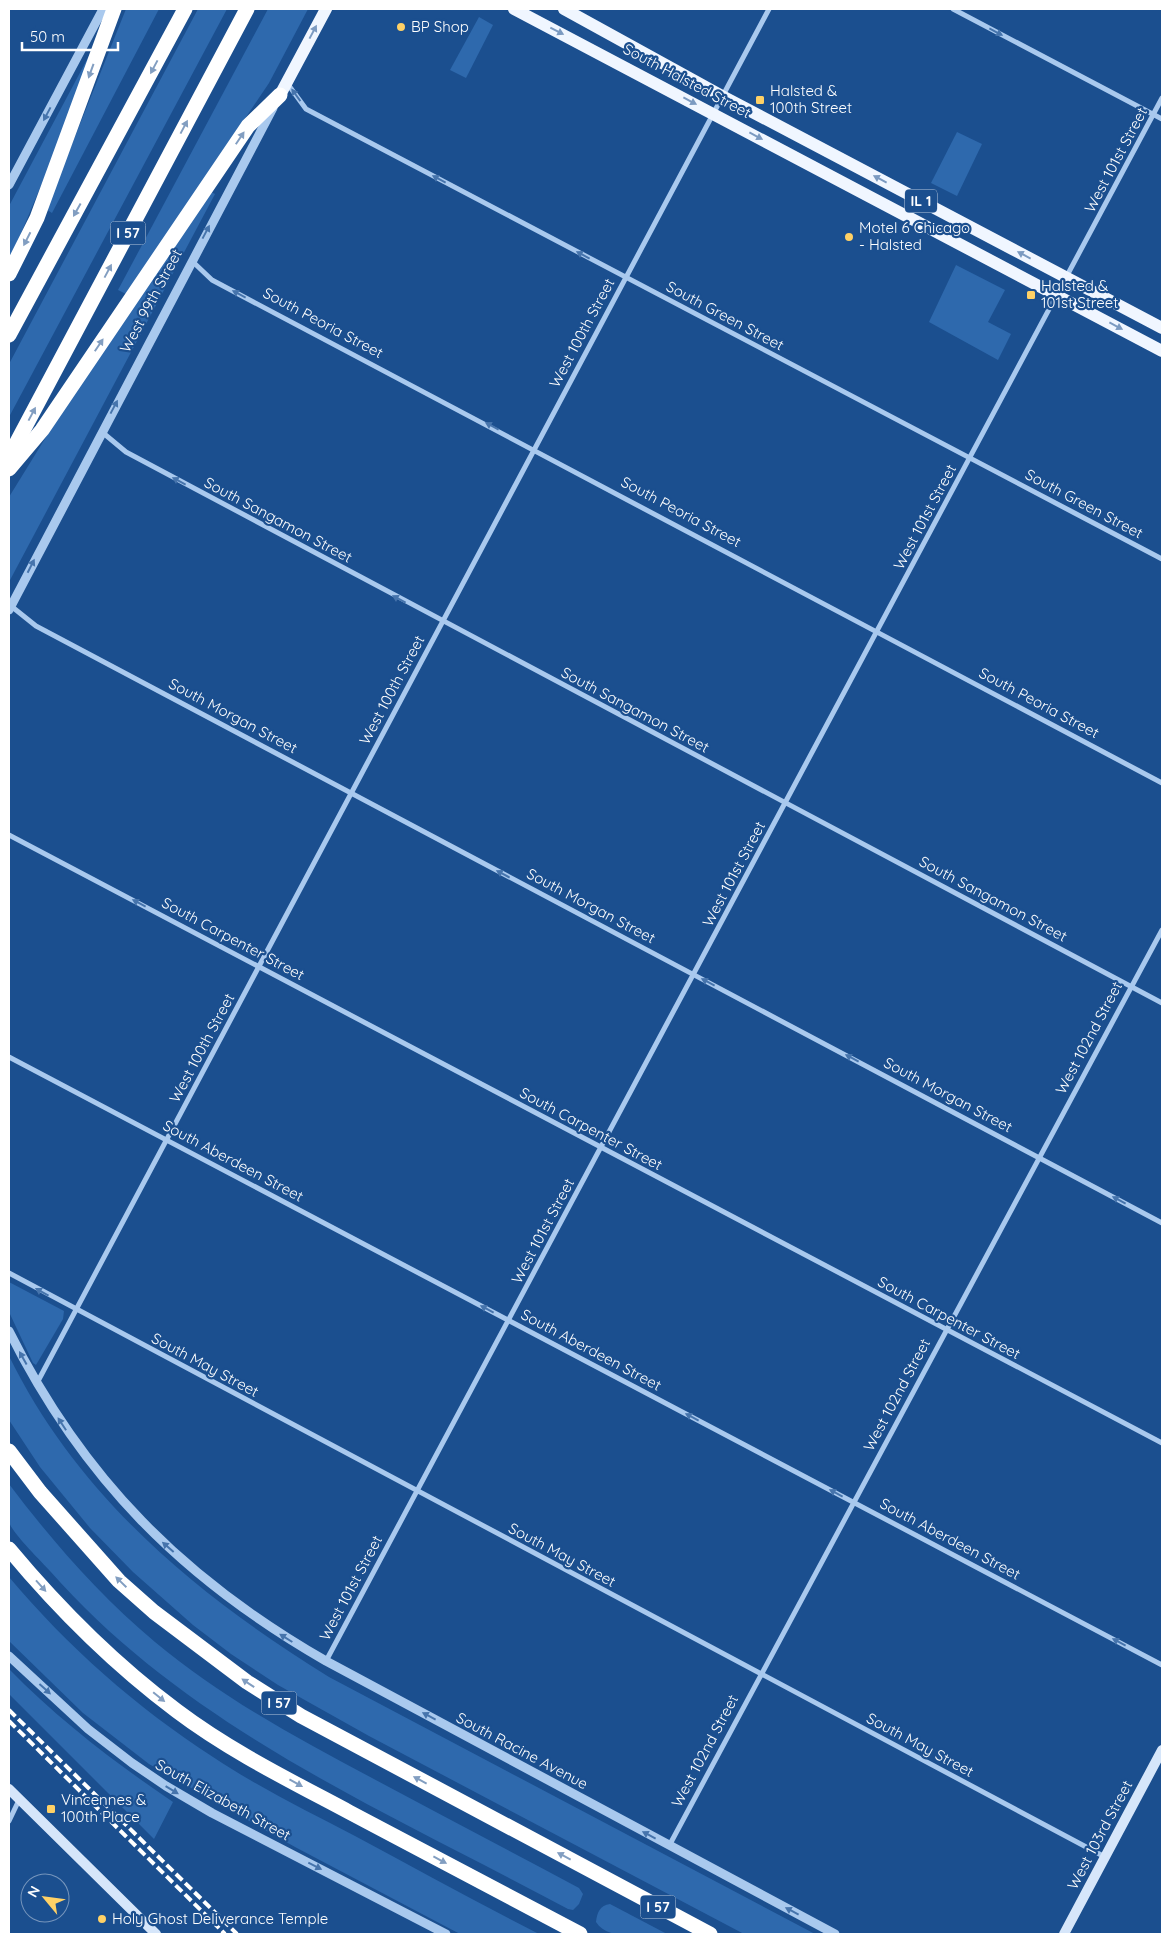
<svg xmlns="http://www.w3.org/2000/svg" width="1171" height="1943" font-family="Quicksand,sans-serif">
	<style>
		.green { fill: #2e69ad }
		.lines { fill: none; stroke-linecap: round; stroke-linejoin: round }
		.minor { stroke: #a9c9ee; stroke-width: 5 }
		.tertiary { stroke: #a9c9ee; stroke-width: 9 }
		.secondary { stroke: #d6e6fa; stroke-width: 10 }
		.primary { stroke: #f0f6ff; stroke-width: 12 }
		.motorway { stroke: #fff; stroke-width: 15 }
		.rail { stroke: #fff; stroke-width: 4; stroke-dasharray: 9 4; stroke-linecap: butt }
		.oneway { fill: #7b9ac1 }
		.oneway2 { fill: #4674ac }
		.oneway3 { fill: #829ec1 }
		.poi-dot { fill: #ffd166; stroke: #1b4f8f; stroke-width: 2 }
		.labels { text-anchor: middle; stroke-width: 4.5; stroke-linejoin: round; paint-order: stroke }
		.shield { fill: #1b4f8f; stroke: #bbcadd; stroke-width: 1 }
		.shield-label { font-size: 14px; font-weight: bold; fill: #fff }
		.poi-label { font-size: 15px; fill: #fff; stroke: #1b4f8f; text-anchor: start }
		.street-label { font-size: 15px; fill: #fff; stroke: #1b4f8f }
	</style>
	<rect width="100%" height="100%" fill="#1b4f8f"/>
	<g class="green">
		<polygon points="126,9 159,9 52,213 46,209"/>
		<polygon points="198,9 227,9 9,417 9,364"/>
		<polygon points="268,9 308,9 269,83 126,294 118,290"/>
		<polygon points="479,17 493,25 466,78 450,70"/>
		<polygon points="91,52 53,157 9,262 9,206"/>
		<polygon points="957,132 982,144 957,196 931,183"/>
		<polygon points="211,192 215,194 9,582 9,497 59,416"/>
		<polygon points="956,265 1005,290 988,322 1011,334 998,360 929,322"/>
		<polygon points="9,1282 64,1311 63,1319 36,1365 33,1363 9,1312"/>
		<path d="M9,1356C78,1497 198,1596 329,1677L815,1934H744L369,1736L278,1685L231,1654L193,1625L133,1572L90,1528L40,1467L9,1420Z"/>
		<path d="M9,1484C52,1541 100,1596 155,1642C221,1697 296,1738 372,1778C441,1815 510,1851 579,1888L583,1894L579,1904L573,1910L568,1909C386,1811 189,1729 50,1571C41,1561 12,1533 9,1522C6,1511 9,1495 9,1484Z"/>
		<path d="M9,1577C68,1647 136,1707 213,1757C258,1787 307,1811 355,1836C416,1869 477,1902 539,1934H460L295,1847L149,1764L83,1713L9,1641Z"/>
		<path d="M9,1669C59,1720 114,1762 173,1802L154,1839L9,1694Z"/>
		<path d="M610,1904L667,1934C647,1934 608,1942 596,1922C597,1913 600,1905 610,1904Z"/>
	</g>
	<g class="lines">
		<g class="minor">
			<polyline points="953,9 1162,119"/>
			<polyline points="287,83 306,109 1162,559"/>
			<polyline points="192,261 212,280 1162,783"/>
			<polyline points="102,432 126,452 1162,1003"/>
			<polyline points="11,606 36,626 1162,1223"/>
			<polyline points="9,835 1162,1443"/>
			<polyline points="9,1057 1162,1665"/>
			<polyline points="9,1273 1105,1857"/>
			<polyline points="37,1383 769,9"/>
			<polyline points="326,1661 1162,98"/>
			<polyline points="9,1821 19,1800"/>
			<polyline points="669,1846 1162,930"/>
		</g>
		<g class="tertiary">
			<polyline points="9,185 103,9"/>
			<polyline points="9,610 273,108"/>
			<path d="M9,1331C83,1479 183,1579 326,1661L835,1934"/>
			<polyline points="9,1656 88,1729 132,1763 166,1786 212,1813 446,1934"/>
		</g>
		<g class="secondary">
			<polyline points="9,1789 156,1934"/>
			<polyline points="1064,1934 1162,1750"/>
		</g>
		<g class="primary">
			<polyline points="514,9 1162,351"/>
			<polyline points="564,9 722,96 1162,328"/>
			<polyline points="280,95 326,9"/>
		</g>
		<g class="motorway">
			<polyline points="9,274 37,218 114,9"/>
			<polyline points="9,335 185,9"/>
			<polyline points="9,457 247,9"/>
			<polyline points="9,469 42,430 248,126 280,95"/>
			<polyline points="9,1451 40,1492 119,1581 154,1612 247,1682 301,1716 710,1934"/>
			<path d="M9,1549C59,1609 114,1664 177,1711C230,1751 291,1781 349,1812C426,1853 503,1894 580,1934"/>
		</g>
		<g class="rail">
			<polyline points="9,1710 237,1934"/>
			<polyline points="9,1721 225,1934"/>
		</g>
	</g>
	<defs><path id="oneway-solid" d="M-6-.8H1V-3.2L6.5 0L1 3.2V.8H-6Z" transform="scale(1.25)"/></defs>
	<g class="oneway">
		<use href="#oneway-solid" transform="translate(557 31) rotate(27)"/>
		<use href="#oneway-solid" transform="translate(313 32) rotate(-62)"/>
		<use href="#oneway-solid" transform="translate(690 101) rotate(28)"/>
		<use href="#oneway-solid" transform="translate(756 136) rotate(28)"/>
		<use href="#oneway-solid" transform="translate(880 179) rotate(-152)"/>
		<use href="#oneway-solid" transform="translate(1024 255) rotate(-152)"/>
		<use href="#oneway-solid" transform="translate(1116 326) rotate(28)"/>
	</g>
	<g class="oneway2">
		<use href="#oneway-solid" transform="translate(996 32) rotate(28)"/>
		<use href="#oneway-solid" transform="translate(296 95) rotate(-126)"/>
		<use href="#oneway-solid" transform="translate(47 114) rotate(118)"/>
		<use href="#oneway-solid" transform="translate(439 179) rotate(-152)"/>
		<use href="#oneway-solid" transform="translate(206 232) rotate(-62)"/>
		<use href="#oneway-solid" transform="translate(583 255) rotate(-152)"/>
		<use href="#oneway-solid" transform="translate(239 294) rotate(-152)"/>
		<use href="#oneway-solid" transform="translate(114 407) rotate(-62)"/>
		<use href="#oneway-solid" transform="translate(492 426) rotate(-152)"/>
		<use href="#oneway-solid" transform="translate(179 481) rotate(-152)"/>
		<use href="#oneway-solid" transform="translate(31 566) rotate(-63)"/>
		<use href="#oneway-solid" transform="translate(399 599) rotate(-152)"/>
		<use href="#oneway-solid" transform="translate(503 874) rotate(-152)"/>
		<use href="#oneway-solid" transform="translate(139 903) rotate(-152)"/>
		<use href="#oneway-solid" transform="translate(708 982) rotate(-152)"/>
		<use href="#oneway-solid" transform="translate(852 1058) rotate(-152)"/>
		<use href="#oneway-solid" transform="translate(1119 1200) rotate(-152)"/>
		<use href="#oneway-solid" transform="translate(42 1292) rotate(-151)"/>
		<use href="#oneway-solid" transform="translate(487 1309) rotate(-152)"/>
		<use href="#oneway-solid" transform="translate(23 1358) rotate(-119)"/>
		<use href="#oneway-solid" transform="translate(692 1417) rotate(-152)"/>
		<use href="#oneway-solid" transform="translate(62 1424) rotate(-123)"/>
		<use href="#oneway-solid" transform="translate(836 1493) rotate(-152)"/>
		<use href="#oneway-solid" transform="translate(168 1547) rotate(-139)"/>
		<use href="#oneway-solid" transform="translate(286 1638) rotate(-148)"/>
		<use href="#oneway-solid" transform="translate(1119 1642) rotate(-152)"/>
		<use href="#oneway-solid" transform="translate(45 1689) rotate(42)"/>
		<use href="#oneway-solid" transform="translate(429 1716) rotate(-152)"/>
		<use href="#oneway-solid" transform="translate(172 1790) rotate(31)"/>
		<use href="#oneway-solid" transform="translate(649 1835) rotate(-152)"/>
		<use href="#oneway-solid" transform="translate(315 1866) rotate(27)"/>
		<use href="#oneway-solid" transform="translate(792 1911) rotate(-152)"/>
	</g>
	<g class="oneway3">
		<use href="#oneway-solid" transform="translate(154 67) rotate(118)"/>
		<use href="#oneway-solid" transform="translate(91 71) rotate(110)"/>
		<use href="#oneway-solid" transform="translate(184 127) rotate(-62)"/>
		<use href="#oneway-solid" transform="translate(240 138) rotate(-56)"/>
		<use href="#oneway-solid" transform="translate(77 210) rotate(119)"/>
		<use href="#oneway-solid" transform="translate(27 239) rotate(117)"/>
		<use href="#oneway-solid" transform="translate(108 271) rotate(-62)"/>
		<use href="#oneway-solid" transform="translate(99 345) rotate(-56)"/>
		<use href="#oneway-solid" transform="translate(32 414) rotate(-62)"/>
		<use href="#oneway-solid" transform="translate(121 1582) rotate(-136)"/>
		<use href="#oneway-solid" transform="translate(41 1586) rotate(48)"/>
		<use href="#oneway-solid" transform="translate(248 1683) rotate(-146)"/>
		<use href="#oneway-solid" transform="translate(159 1697) rotate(39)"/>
		<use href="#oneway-solid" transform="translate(420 1780) rotate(-152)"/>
		<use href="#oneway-solid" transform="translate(296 1783) rotate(29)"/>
		<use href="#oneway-solid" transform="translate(564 1856) rotate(-152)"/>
		<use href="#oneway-solid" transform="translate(440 1860) rotate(28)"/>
	</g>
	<g class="poi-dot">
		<circle cx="401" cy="27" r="5"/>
		<rect x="755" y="95" width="10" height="10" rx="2.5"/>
		<circle cx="849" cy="237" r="5"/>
		<rect x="1026" y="290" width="10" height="10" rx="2.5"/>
		<rect x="46" y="1804" width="10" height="10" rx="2.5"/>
		<circle cx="102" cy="1919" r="5"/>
	</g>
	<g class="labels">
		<g class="shield">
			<rect x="905" y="189.5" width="32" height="23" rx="4"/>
			<rect x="110.5" y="221.5" width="35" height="23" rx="4"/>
			<rect x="261.5" y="1691.5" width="35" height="23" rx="4"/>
			<rect x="640.5" y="1895.5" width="35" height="23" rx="4"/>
		</g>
		<g class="shield-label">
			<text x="921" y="206">IL 1</text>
			<text x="128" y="238">I 57</text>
			<text x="279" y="1708">I 57</text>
			<text x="658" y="1912">I 57</text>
		</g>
		<g class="poi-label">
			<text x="411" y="32">BP Shop</text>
			<text x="770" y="96">Halsted &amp;<tspan x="770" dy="17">100th Street</tspan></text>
			<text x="859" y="233">Motel 6 Chicago<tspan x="859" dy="17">- Halsted</tspan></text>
			<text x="1041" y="291">Halsted &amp;<tspan x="1041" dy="17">101st Street</tspan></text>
			<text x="61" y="1805">Vincennes &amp;<tspan x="61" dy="17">100th Place</tspan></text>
			<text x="112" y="1924">Holy Ghost Deliverance Temple</text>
		</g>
		<g class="street-label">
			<text transform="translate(687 81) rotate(28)" y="5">South Halsted Street</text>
			<text transform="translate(1116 160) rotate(-62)" y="5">West 101st Street</text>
			<text transform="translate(151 301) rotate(-62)" y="5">West 99th Street</text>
			<text transform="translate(725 316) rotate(28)" y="5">South Green Street</text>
			<text transform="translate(323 323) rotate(28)" y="5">South Peoria Street</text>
			<text transform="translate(582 333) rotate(-62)" y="5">West 100th Street</text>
			<text transform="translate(1084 504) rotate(28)" y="5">South Green Street</text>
			<text transform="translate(681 512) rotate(28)" y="5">South Peoria Street</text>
			<text transform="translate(925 517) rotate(-62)" y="5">West 101st Street</text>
			<text transform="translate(278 520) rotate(28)" y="5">South Sangamon Street</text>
			<text transform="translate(392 690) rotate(-62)" y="5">West 100th Street</text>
			<text transform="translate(1039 703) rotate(28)" y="5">South Peoria Street</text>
			<text transform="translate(635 710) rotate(28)" y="5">South Sangamon Street</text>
			<text transform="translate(233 716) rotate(28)" y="5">South Morgan Street</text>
			<text transform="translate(734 874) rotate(-62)" y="5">West 101st Street</text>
			<text transform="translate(993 899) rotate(28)" y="5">South Sangamon Street</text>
			<text transform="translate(591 906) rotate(28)" y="5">South Morgan Street</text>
			<text transform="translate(233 939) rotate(28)" y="5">South Carpenter Street</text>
			<text transform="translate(1089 1038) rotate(-62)" y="5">West 102nd Street</text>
			<text transform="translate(202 1048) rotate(-62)" y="5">West 100th Street</text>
			<text transform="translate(948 1095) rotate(28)" y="5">South Morgan Street</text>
			<text transform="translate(591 1129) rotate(28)" y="5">South Carpenter Street</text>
			<text transform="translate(233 1161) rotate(28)" y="5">South Aberdeen Street</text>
			<text transform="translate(543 1231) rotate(-62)" y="5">West 101st Street</text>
			<text transform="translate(949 1318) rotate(28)" y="5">South Carpenter Street</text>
			<text transform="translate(591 1350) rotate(28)" y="5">South Aberdeen Street</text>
			<text transform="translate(205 1365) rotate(28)" y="5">South May Street</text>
			<text transform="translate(897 1395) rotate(-62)" y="5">West 102nd Street</text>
			<text transform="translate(950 1539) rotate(28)" y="5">South Aberdeen Street</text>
			<text transform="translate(562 1555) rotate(28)" y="5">South May Street</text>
			<text transform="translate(351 1588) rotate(-62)" y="5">West 101st Street</text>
			<text transform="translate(920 1745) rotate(28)" y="5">South May Street</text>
			<text transform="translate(522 1751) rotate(28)" y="5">South Racine Avenue</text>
			<text transform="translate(705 1751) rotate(-62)" y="5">West 102nd Street</text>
			<text transform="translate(223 1800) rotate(29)" y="5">South Elizabeth Street</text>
			<text transform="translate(1100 1835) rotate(-62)" y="5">West 103rd Street</text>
		</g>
	</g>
	<rect width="1171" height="1943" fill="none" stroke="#ffffff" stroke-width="20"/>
	<g transform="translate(45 1898) rotate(299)"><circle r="24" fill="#1b4f8f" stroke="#7695bc"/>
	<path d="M0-4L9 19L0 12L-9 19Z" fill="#ffd166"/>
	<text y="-8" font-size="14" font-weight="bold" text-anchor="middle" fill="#ffffff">N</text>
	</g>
	<path d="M22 42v8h96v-8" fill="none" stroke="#ffffff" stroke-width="2.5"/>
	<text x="30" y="42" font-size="15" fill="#ffffff" stroke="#1b4f8f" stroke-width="4" paint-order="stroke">50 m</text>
</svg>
